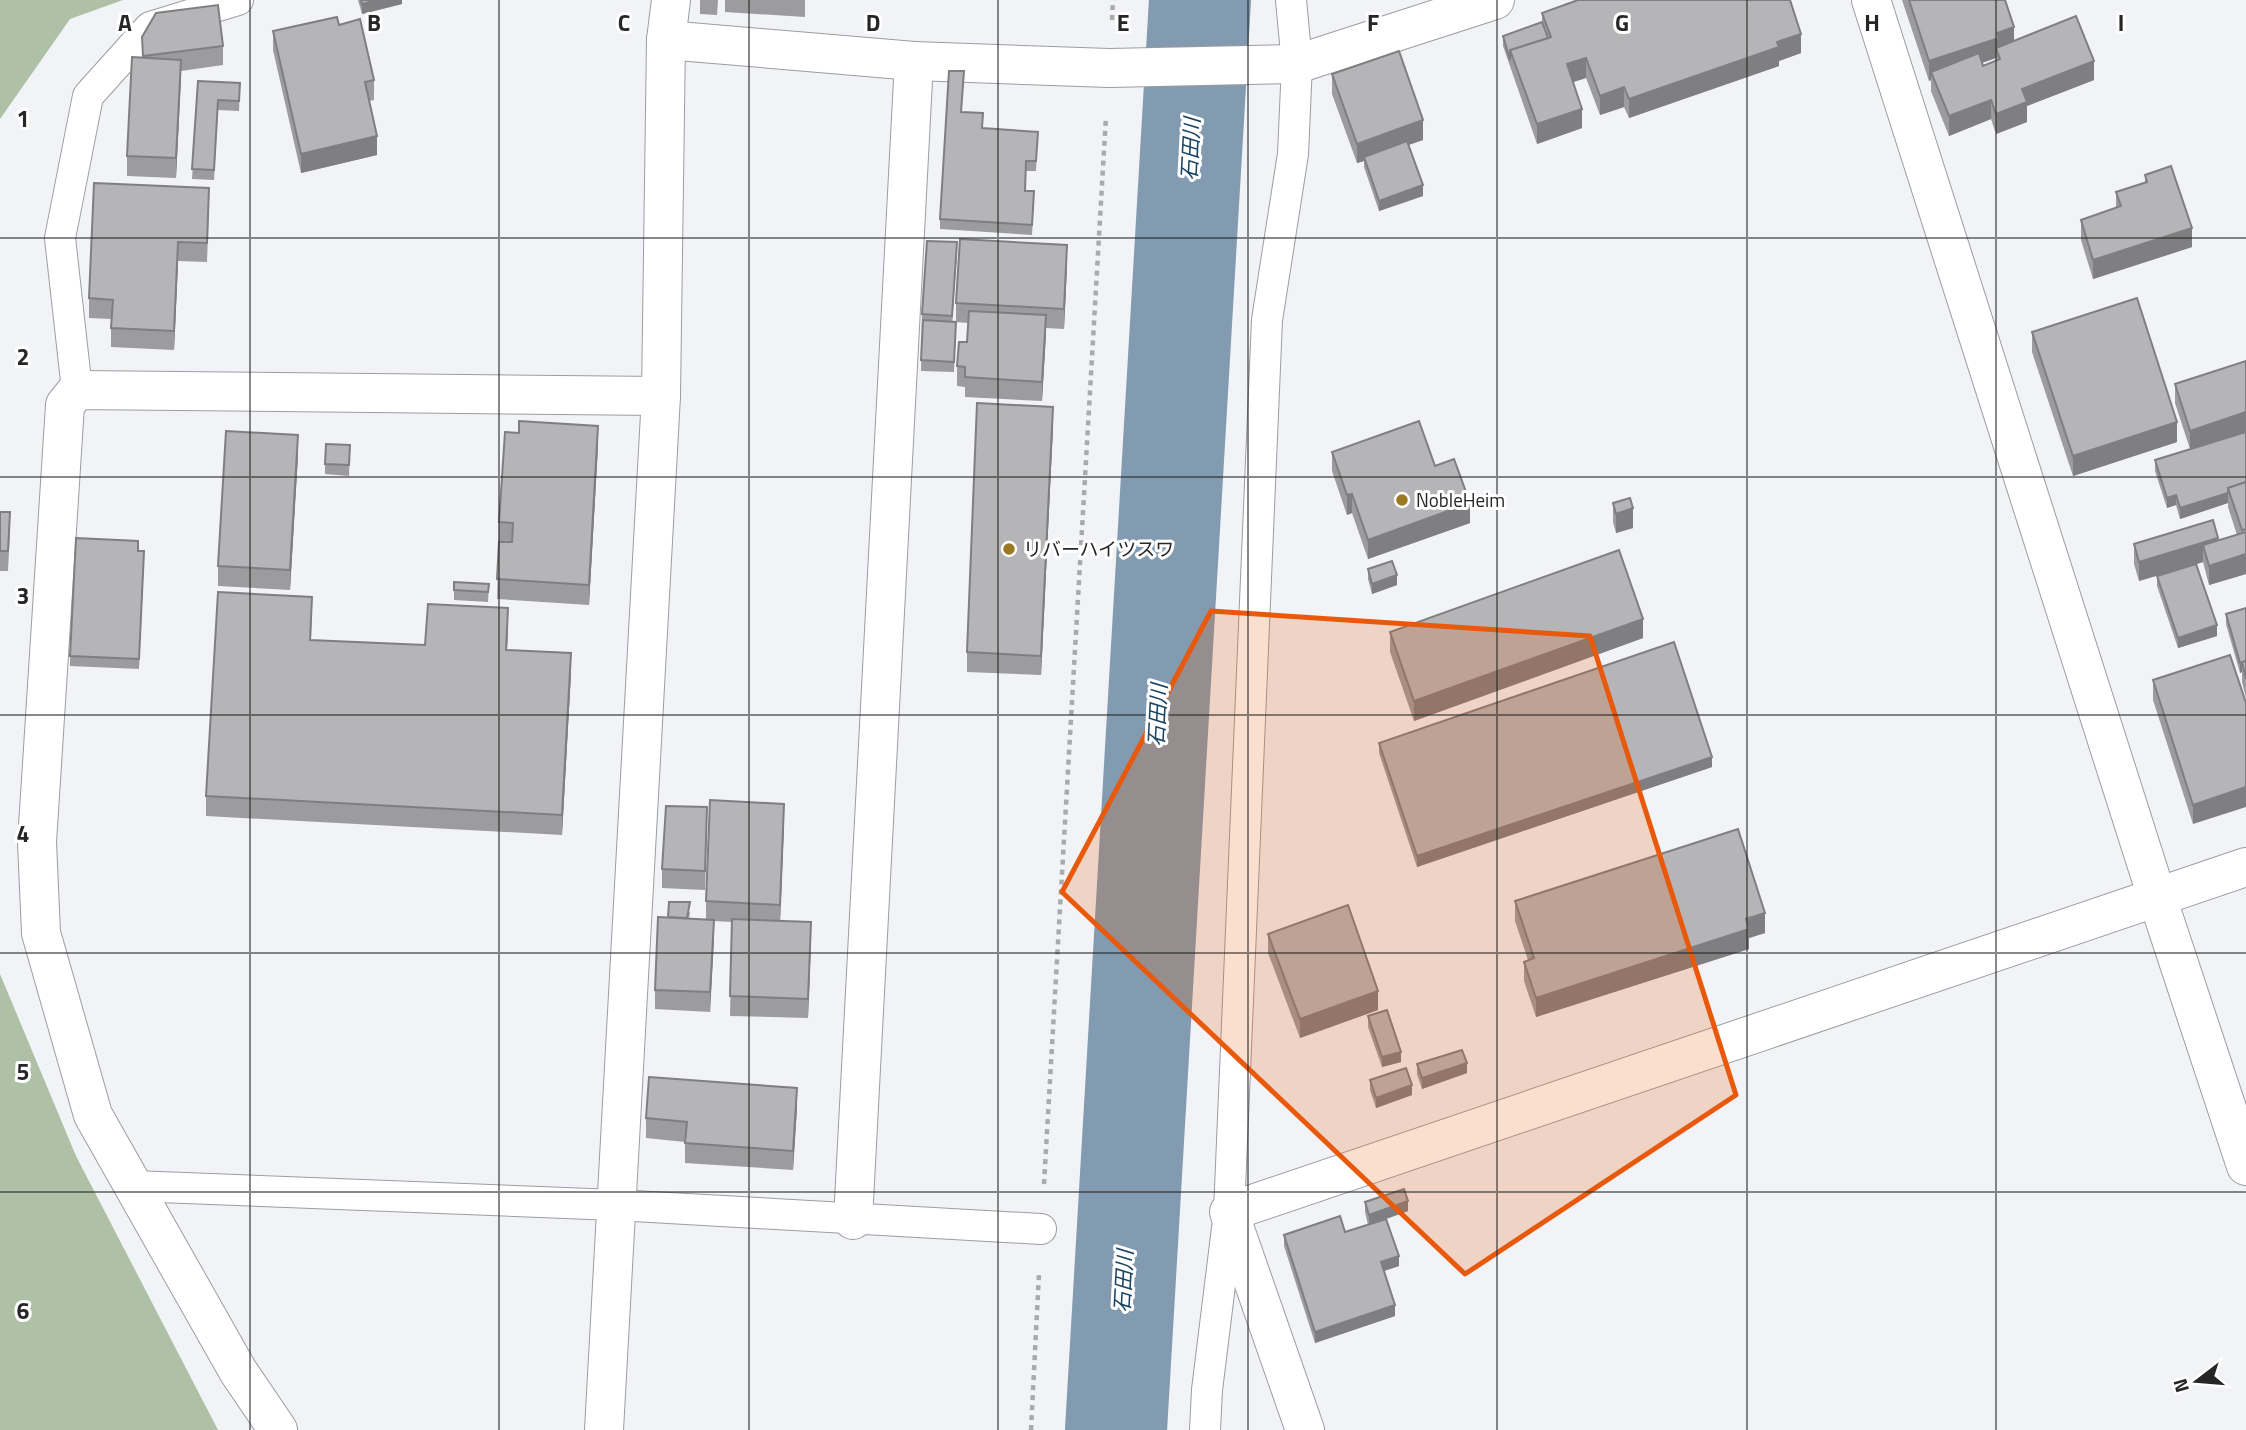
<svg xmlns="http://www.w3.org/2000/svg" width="2246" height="1430" font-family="'Titillium Web','Noto Sans JP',sans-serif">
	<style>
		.forest { fill: #aec1a7 }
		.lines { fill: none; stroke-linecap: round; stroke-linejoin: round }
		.river { stroke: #829bb0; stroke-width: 102 }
		.lane-casing { stroke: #9c9da0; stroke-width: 32 }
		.street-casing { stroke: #9c9da0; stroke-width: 40 }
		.path { stroke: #a9aaac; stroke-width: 4.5; stroke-dasharray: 5 5; stroke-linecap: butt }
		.lane { stroke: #fff; stroke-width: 30 }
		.street { stroke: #fff; stroke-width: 38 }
		.wall { fill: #9c9b9d; fill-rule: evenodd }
		.shaded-wall { fill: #7f7e80 }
		.building { fill: #b5b4b7; stroke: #7f7e80; stroke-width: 2 }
		.marked { fill: #e8590c; fill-opacity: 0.2; stroke: #e8590c; stroke-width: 5; stroke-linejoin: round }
		.grid { fill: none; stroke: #262627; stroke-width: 2; stroke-opacity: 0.55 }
		.poi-dot { fill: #9b7923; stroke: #fff; stroke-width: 2.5 }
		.labels { text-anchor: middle; stroke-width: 6; stroke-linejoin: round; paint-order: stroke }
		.poi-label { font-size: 19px; fill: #262627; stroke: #fff; text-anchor: start }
		.water-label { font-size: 21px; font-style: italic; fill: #1a4464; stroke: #fff }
		.grid-label { font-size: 23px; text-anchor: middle; font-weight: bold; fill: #262627; stroke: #fff; stroke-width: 6; stroke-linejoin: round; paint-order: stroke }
	</style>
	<rect width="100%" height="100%" fill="#f2f3f6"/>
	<g class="forest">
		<polygon points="0,0 123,0 70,19 0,119"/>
		<polygon points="0,974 76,1156 218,1430 0,1430"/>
	</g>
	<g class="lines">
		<polyline class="river" points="1116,1430 1200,0"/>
		<g class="lane-casing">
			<g id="lane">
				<polyline points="77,390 60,238 88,96 150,27 238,0"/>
				<polyline points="133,1186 616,1205 1041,1229"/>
				<polyline points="1205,1430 1207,1390 1229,1212 1267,320 1293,154 1297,64 1291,0"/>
			</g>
		</g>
		<g class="street-casing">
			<g id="street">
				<polyline points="1871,0 2157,897 2246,1166"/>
				<polyline points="666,40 914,61 1109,68 1297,64 1495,0"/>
				<polyline points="853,1220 914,61"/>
				<polyline points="278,1430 238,1371 93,1115 41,933 37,842 65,405 77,390 661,396"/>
				<polyline points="604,1430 661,396 666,40 671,0"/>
				<polyline points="1305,1430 1229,1212 2246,867"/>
			</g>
		</g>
		<g class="path">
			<polyline points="1112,20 1113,0"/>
			<polyline points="1044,1184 1106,116"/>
			<polyline points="1031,1430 1039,1273"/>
		</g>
		<use href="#lane" class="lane"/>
		<use href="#street" class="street"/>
	</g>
	<g class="wall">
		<polygon points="358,0 402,0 402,4 362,14"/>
		<polygon points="700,0 718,0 717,15 700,14"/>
		<polygon points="725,0 805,0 805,17 725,12"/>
		<path d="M1902,0H2005L2014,40L2094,80L2027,106V122L1996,134L1991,119L1949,136L1931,91V80L1929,81ZM1996,58V61L1983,66L1982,63Z"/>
		<polygon points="1542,13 1801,53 1779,61 1779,66 1629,118 1624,107 1600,115 1586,78 1573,82 1582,128 1537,144 1503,46 1503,36 1542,22"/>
		<polygon points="339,25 374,80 374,100 369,101 377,155 301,173 273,50 273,31"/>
		<polygon points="142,37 223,46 223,65 181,71 176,178 127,176 127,156 142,58"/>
		<polygon points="1332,74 1423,140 1408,145 1423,196 1379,211 1364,167 1364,161 1357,163 1332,94"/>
		<polygon points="198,81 240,83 239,111 218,110 214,180 192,179"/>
		<polygon points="962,112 983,128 1038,132 1036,171 1026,171 1026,191 1034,202 1032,235 940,229 940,219"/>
		<polygon points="2145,175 2192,247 2093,279 2081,240 2081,220 2116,208 2116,192 2145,183"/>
		<polygon points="209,207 207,262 178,261 174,350 111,347 111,319 89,318 89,298"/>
		<polygon points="957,252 952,321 956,321 956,303 1067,264 1064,329 1046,328 1042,401 965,397 965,387 957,386 957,366 967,342 968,323 956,322 954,372 921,371 922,314"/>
		<polygon points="2032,332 2177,442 2073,476 2032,352"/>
		<polygon points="2246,361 2246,574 2209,585 2203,562 2197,564 2217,636 2178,648 2157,586 2157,576 2189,566 2139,581 2134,564 2134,544 2218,541 2237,535 2228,507 2228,503 2180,519 2176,505 2167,508 2155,471 2155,460 2190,449 2175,403 2175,384"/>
		<polygon points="1053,426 1041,675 967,672 967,652"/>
		<polygon points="350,445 349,476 325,474 325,464"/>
		<polygon points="598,446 589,605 497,599 499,522"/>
		<polygon points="1332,452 1435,466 1470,523 1368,559 1352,513 1347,515 1332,471"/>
		<polygon points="298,455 290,590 218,586 218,566"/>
		<polygon points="1613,503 1633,528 1616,533 1613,522"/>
		<polygon points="0,512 10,531 8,571 0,571"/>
		<polygon points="138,551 144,561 139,669 70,666 70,656"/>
		<polygon points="1368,569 1397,585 1372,594 1368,579"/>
		<polygon points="454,582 489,584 488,602 454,600"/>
		<polygon points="2246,608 2246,698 2242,682 2242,672 2240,673 2226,624 2226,614"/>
		<polygon points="312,616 311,640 425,645 508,628 507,650 571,673 562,835 206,816 206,796"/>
		<polygon points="1390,632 1643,638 1414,721 1390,652"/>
		<polygon points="2153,680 2246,703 2193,824 2153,700"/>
		<polygon points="1379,743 1712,767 1417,867 1379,753"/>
		<polygon points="784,823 780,921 811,941 808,1018 730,1016 732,922 714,921 710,1012 655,1009 655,990 668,917 690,912 689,919 706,920 706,901"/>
		<polygon points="707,827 705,890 662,888 662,869"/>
		<polygon points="1515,901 1765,933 1749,938 1749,949 1536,1017 1524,981 1524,962 1528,960 1515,921"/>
		<polygon points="1268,934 1378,1010 1300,1038 1268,953"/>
		<polygon points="1368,1016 1401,1062 1382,1067 1368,1027"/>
		<polygon points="1417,1064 1467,1073 1422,1089 1417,1074"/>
		<polygon points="1370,1080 1412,1095 1376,1108 1370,1090"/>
		<polygon points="797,1107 793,1170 685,1163 685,1142 646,1138 646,1118"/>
		<polygon points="1365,1202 1408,1211 1386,1219 1399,1266 1384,1271 1395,1316 1315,1343 1284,1246 1284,1235 1345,1232 1368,1225 1365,1212"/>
	</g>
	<g class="shaded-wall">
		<polygon points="377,0 402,0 402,4 362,14 362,4"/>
		<polygon points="2014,27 2014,47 1996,48 1996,58 1934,79 1931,72 1931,80 1929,81 1929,61 1997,33"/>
		<polygon points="1801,34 1801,53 1779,61 1779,66 1629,118 1629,99 1777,42"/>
		<polygon points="1586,58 1586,78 1567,84 1567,64"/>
		<polygon points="181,60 181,79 176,178 176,158"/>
		<polygon points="2094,61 2094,80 2027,106 2027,122 1996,134 1996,114 2022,89"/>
		<polygon points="1624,87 1624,107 1600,115 1600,96"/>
		<polygon points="1991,100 1991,119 1949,136 1949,116"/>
		<polygon points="1582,109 1582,128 1537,144 1537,124"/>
		<polygon points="1423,120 1423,140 1365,160 1364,157 1364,161 1357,163 1357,144"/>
		<polygon points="377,136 377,155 301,173 301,154"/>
		<polygon points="1423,185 1423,196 1379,211 1379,201"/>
		<polygon points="2192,228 2192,247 2093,279 2093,260"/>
		<polygon points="178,242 178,261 174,350 174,331"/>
		<polygon points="957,242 957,252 952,326 952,316"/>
		<polygon points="1067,245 1067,264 1064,329 1064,309"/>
		<polygon points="1046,315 1046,335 1042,401 1042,382"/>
		<polygon points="1053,407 1053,426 1041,675 1041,656"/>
		<polygon points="2246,412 2246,432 2190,450 2190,431"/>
		<polygon points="2177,422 2177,442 2073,476 2073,456"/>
		<polygon points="598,426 598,446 589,605 589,585"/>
		<polygon points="298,435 298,455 290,590 290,570"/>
		<polygon points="2228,493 2228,503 2180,519 2180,508"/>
		<polygon points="1352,494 1352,513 1347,515 1347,495"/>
		<polygon points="2176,495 2176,505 2167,508 2167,498"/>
		<polygon points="1470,503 1470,523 1368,559 1368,540"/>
		<polygon points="1633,508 1633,528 1616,533 1616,514"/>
		<polygon points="2218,538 2218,557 2203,545 2203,562 2139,581 2139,562"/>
		<polygon points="2246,554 2246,574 2209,585 2209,566"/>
		<polygon points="1397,575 1397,585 1372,594 1372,584"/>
		<polygon points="508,608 508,628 506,669 506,650"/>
		<polygon points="1643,619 1643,638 1414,721 1414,701"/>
		<polygon points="2217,625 2217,636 2178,648 2178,638"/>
		<polygon points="571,653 571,673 562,835 562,815"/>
		<polygon points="2246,661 2242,662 2242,672 2240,673 2240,663"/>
		<polygon points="1712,757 1712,767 1417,867 1417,856"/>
		<polygon points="2246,787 2246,807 2193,824 2193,805"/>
		<polygon points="784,804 784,823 780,924 780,905"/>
		<polygon points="1765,913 1765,933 1749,938 1749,949 1536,1017 1536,998"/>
		<polygon points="714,920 714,940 710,1012 710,992"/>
		<polygon points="811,922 811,941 808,1018 808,999"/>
		<polygon points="1378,991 1378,1010 1300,1038 1300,1019"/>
		<polygon points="1401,1052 1401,1062 1382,1067 1382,1057"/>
		<polygon points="1467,1063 1467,1073 1422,1089 1422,1078"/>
		<polygon points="1412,1085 1412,1095 1376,1108 1376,1098"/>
		<polygon points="797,1088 797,1107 793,1170 793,1151"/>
		<polygon points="1408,1201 1408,1211 1369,1225 1369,1215"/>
		<polygon points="1399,1256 1399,1266 1381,1272 1381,1262"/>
		<polygon points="1395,1305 1395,1316 1315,1343 1315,1332"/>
	</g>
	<g class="building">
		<polygon points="361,0 377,0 362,4"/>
		<polygon points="1578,0 1790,0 1801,34 1777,42 1779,47 1629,99 1624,87 1600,96 1586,58 1567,64 1582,109 1537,124 1510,50 1551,37 1542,13"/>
		<polygon points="1909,0 2005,0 2014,27 1997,33 1999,38 1929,61"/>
		<polygon points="218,5 223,46 143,56 142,37 156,13"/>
		<polygon points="2076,16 2094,61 2022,89 2027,102 1996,114 1991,100 1949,116 1931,72 1979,53 1983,66 2000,59 1996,48"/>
		<polygon points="337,17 339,25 360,19 374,80 365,82 377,136 301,154 273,31"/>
		<polygon points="1542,22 1548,38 1510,50 1510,60 1503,36"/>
		<polygon points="1399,51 1423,120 1357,144 1332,74"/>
		<polygon points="132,57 181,60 176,158 127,156"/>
		<polygon points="949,71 964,71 961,112 983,113 982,128 1038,132 1036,161 1026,161 1025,191 1034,191 1032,225 940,219"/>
		<polygon points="198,81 240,83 239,101 218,100 214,170 192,169"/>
		<polygon points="1407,141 1423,185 1379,201 1364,157"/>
		<polygon points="2171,166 2192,228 2093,260 2081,220 2121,206 2116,192 2147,182 2145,175"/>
		<polygon points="94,183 209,188 207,243 178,242 174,331 111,328 113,300 89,298"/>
		<polygon points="960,239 1067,245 1064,309 956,303"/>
		<polygon points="927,241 957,242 952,316 922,314"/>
		<polygon points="2137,298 2177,422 2073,456 2032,332"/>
		<polygon points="969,311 1046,315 1042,382 965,377 965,367 957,366 959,342 967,342"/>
		<polygon points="923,320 956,322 954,362 921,360"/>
		<polygon points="2246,361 2246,412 2190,431 2175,384"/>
		<polygon points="977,403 1053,407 1041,656 967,652"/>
		<polygon points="519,421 598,426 589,585 497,579 499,542 512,542 513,523 499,522 505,432 519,433"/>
		<polygon points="1419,421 1435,466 1454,459 1470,503 1368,540 1352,494 1347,495 1332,452"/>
		<polygon points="226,431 298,435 290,570 218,566"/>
		<polygon points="2246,432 2246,482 2228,488 2228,493 2180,508 2176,495 2167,498 2155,460"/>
		<polygon points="326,444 350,445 349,465 325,464"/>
		<polygon points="2246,482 2246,529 2242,530 2228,488"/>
		<polygon points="1630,498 1633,508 1616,514 1613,503"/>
		<polygon points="0,512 10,512 8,551 0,551"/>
		<polygon points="2213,520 2218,538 2139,562 2134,544"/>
		<polygon points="2246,532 2246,554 2209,566 2203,545"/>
		<polygon points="76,538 138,541 138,551 144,551 139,659 70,656"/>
		<polygon points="1619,550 1643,619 1414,701 1390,632"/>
		<polygon points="1392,561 1397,575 1372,584 1368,569"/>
		<polygon points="2196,564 2217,625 2178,638 2157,576"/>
		<polygon points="454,582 489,584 488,592 454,590"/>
		<polygon points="218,592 312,597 310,640 425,645 428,604 508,608 506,650 571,653 562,815 206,796"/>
		<polygon points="2246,608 2246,661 2240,663 2226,614"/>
		<polygon points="1674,642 1712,757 1417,856 1379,743"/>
		<polygon points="2230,655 2246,703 2246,787 2193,805 2153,680"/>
		<polygon points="2246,661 2246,679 2242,662"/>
		<polygon points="710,800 784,804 780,905 706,901"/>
		<polygon points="666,806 707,807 705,871 662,869"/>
		<polygon points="1738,829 1765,913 1746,919 1749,929 1536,998 1524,962 1534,958 1515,901"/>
		<polygon points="669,902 690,902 687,918 668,917"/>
		<polygon points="1348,905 1378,991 1300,1019 1268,934"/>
		<polygon points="658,917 714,920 710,992 655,990"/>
		<polygon points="732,919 811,922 808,999 730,996"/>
		<polygon points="1387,1010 1401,1052 1382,1057 1368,1016"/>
		<polygon points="1462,1050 1467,1063 1422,1078 1417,1064"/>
		<polygon points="1406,1068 1412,1085 1376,1098 1370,1080"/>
		<polygon points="649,1077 797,1088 793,1151 685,1143 687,1122 646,1118"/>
		<polygon points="1404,1189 1408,1201 1369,1215 1365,1202"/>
		<polygon points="1340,1216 1345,1232 1386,1219 1399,1256 1381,1262 1395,1305 1315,1332 1284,1235"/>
	</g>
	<path class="marked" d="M1211,611L1590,636L1736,1095L1465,1274L1062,892Z"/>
	<path class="grid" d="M250,0V1430M499,0V1430M749,0V1430M998,0V1430M1248,0V1430M1497,0V1430M1747,0V1430M1996,0V1430M0,238H2246M0,477H2246M0,715H2246M0,953H2246M0,1192H2246"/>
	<g class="poi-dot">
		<circle cx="1402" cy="500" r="7"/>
		<circle cx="1009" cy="549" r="7"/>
	</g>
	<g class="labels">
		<g class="poi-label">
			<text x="1416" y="507">NobleHeim</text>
			<text x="1023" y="556">リバーハイツスワ</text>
		</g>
		<g class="water-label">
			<text transform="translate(1191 149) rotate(-87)" y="7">石田川</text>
			<text transform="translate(1158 715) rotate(-87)" y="7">石田川</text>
			<text transform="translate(1124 1281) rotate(-87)" y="7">石田川</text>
		</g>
	</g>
	<g class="grid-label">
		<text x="125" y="31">A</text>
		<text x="374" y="31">B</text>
		<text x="624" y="31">C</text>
		<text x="873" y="31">D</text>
		<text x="1123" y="31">E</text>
		<text x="1373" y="31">F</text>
		<text x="1622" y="31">G</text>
		<text x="1872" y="31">H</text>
		<text x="2121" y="31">I</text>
		<text x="23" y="127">1</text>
		<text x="23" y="365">2</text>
		<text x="23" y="604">3</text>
		<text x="23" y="842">4</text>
		<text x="23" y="1080">5</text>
		<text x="23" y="1319">6</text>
	</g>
	<g transform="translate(2197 1381) rotate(254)" stroke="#ffffff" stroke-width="5" paint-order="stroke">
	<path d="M0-5L12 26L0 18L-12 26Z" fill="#262627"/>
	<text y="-10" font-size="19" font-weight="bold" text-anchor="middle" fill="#262627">N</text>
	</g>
</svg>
